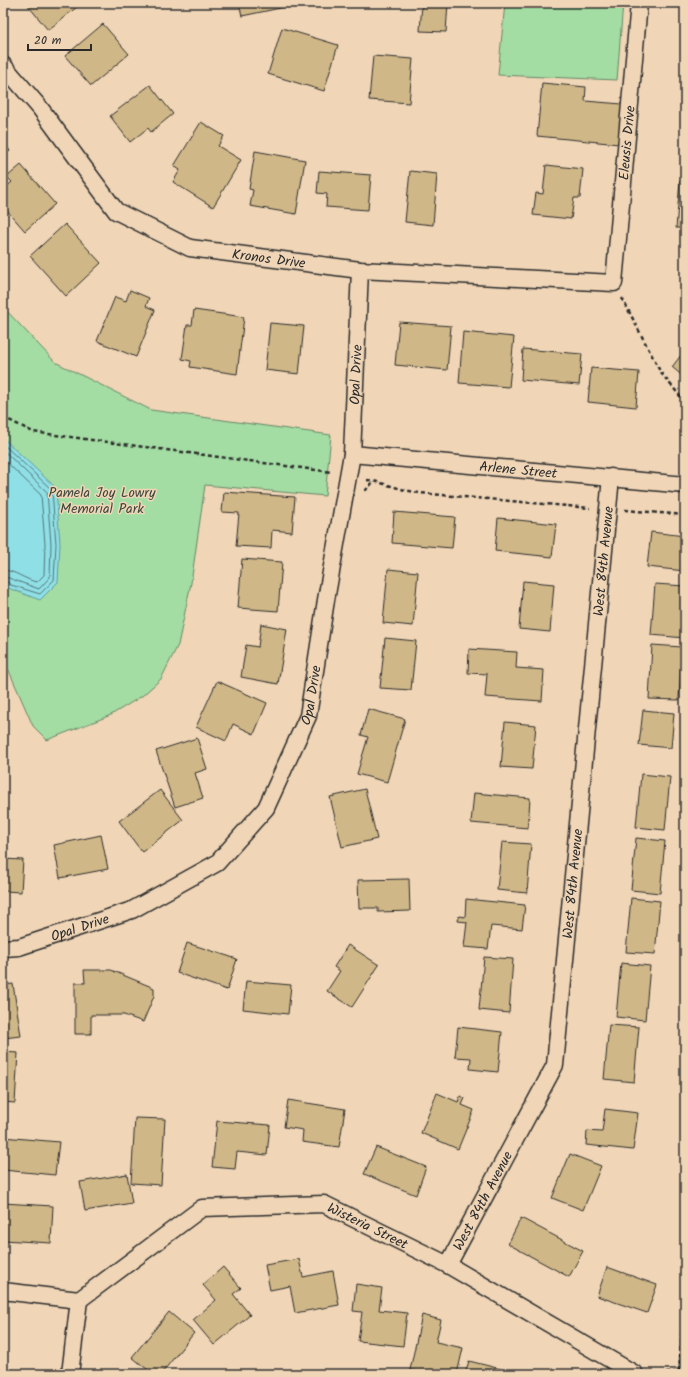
<svg xmlns="http://www.w3.org/2000/svg" width="688" height="1377" font-family="Kalam,sans-serif">
	<style>
		.green { fill: #a3dda3; stroke: #678467 }
		.water { fill: #8fe0e6; stroke: #67989b }
		.lines { fill: none; stroke-linecap: round; stroke-linejoin: round }
		.shore { stroke: #537376; stroke-width: 1 }
		.building { fill: #d0b787; stroke: #2b2b2b }
		.minor-casing { stroke: #2b2b2b; stroke-width: 19 }
		.path { stroke: #2b2b2b; stroke-width: 2.5; stroke-dasharray: 4 3; stroke-linecap: butt }
		.minor { stroke: #f0d6b7; stroke-width: 16 }
		.labels { text-anchor: middle; stroke-width: 3; stroke-linejoin: round; paint-order: stroke }
		.street-label { font-size: 14px; fill: #2b2b2b; stroke: #f0d6b7 }
		.park-label { font-size: 14px; fill: #3d463d; stroke: #f0d6b7 }
	</style>
	<rect width="100%" height="100%" fill="#f0d6b7"/>
	<filter id="ink" filterUnits="userSpaceOnUse"><feTurbulence type="fractalNoise" baseFrequency=".025" numOctaves="2"/><feDisplacementMap in="SourceGraphic" scale="8" xChannelSelector="R" yChannelSelector="G"/><feConvolveMatrix kernelMatrix="1 2 1 2 8 2 1 2 1" color-interpolation-filters="sRGB"/></filter>
	<g filter="url(#ink)">
		<g class="green">
			<polygon points="505,3 623,3 617,80 498,75"/>
			<polygon points="3,307 55,362 151,410 331,435 325,496 205,485 191,583 178,645 161,679 142,696 111,715 47,740 33,726 3,657"/>
			<polygon points="685,1297 685,1374 678,1374"/>
		</g>
		<polygon class="water" points="3,438 56,488 60,544 58,582 40,600 8,588 3,583"/>
		<g class="lines">
			<g class="shore">
				<polyline points="3,444 52,490 56,544 54,580 40,594 11,585 6,581 3,581"/>
				<polyline points="3,450 47,492 51,544 50,577 39,589 3,576"/>
				<path d="M3,459L41,495L45,544L44,575L37,582C25,580 14,570 3,570"/>
			</g>
		</g>
		<g class="building">
			<polygon points="26,3 82,3 48,30"/>
			<polygon points="239,3 290,3 290,6 242,16"/>
			<polygon points="422,3 448,3 446,32 420,31"/>
			<polygon points="103,24 129,54 91,86 65,56"/>
			<polygon points="282,28 338,45 324,91 268,74"/>
			<polygon points="373,56 413,59 409,103 369,100"/>
			<polygon points="542,83 586,87 585,101 622,104 619,144 537,136"/>
			<polygon points="150,85 173,114 151,132 148,128 130,142 110,116"/>
			<polygon points="201,122 224,136 218,146 241,160 213,207 173,182 180,170 174,166"/>
			<polygon points="3,141 10,151 3,156"/>
			<polygon points="255,151 305,160 296,214 250,206 253,190 249,189"/>
			<polygon points="21,165 55,204 25,231 3,206 3,190 12,182 7,177"/>
			<polygon points="546,165 583,169 580,198 574,198 571,219 533,215 536,193 543,194"/>
			<polygon points="319,171 371,175 368,210 326,207 327,194 317,193"/>
			<polygon points="410,171 437,174 433,225 405,222"/>
			<polygon points="680,181 685,181 685,228 676,228"/>
			<polygon points="65,224 101,263 66,296 30,256"/>
			<polygon points="130,290 149,298 146,306 155,310 136,357 97,341 115,297 126,301"/>
			<polygon points="194,310 244,317 237,374 190,367 191,361 182,359 187,325 192,325"/>
			<polygon points="399,322 451,326 447,370 395,365"/>
			<polygon points="270,323 304,326 299,374 265,370"/>
			<polygon points="463,332 514,337 509,387 459,383"/>
			<polygon points="523,349 582,354 579,385 521,380"/>
			<polygon points="685,350 685,378 672,367"/>
			<polygon points="591,368 639,372 636,407 588,402"/>
			<polygon points="224,492 295,497 292,532 272,530 271,548 236,546 239,513 222,512"/>
			<polygon points="394,512 455,517 452,548 392,543"/>
			<polygon points="498,518 556,524 552,557 495,551"/>
			<polygon points="651,532 685,536 685,571 647,567"/>
			<polygon points="242,559 282,562 278,611 238,608"/>
			<polygon points="388,569 418,572 413,626 383,623"/>
			<polygon points="523,581 554,584 550,632 519,629"/>
			<polygon points="655,584 685,586 685,638 651,635"/>
			<polygon points="261,624 287,629 278,684 241,677 246,645 258,647"/>
			<polygon points="385,638 416,641 411,690 380,688"/>
			<polygon points="652,645 682,647 679,700 649,699"/>
			<polygon points="469,649 517,652 516,668 544,670 542,701 485,697 487,674 468,673"/>
			<polygon points="217,681 267,703 254,734 233,724 226,741 196,727"/>
			<polygon points="368,709 405,719 387,782 357,774 368,737 361,735"/>
			<polygon points="643,710 674,713 671,748 639,745"/>
			<polygon points="505,722 536,725 532,769 501,767"/>
			<polygon points="197,738 207,769 195,773 203,798 175,807 156,751"/>
			<polygon points="641,774 670,777 665,830 636,827"/>
			<polygon points="365,789 377,839 342,847 330,797"/>
			<polygon points="160,790 183,820 142,852 119,821"/>
			<polygon points="474,793 530,798 528,828 471,823"/>
			<polygon points="101,835 108,869 60,878 54,845"/>
			<polygon points="636,838 665,841 660,893 631,890"/>
			<polygon points="502,842 531,844 527,893 497,890"/>
			<polygon points="3,859 23,860 21,892 3,891"/>
			<polygon points="409,879 410,911 378,912 378,908 359,908 358,880"/>
			<polygon points="631,898 660,901 655,954 626,952"/>
			<polygon points="466,899 525,905 522,929 491,926 488,949 464,947 467,922 458,921 459,916 465,917"/>
			<polygon points="187,943 237,959 227,990 177,973"/>
			<polygon points="348,945 379,965 352,1007 327,991 340,971 334,967"/>
			<polygon points="484,957 513,959 509,1013 479,1010"/>
			<polygon points="621,963 650,966 645,1020 616,1017"/>
			<polygon points="84,970 111,970 154,988 154,996 143,1022 124,1015 91,1015 91,1034 75,1034 75,983 85,983"/>
			<polygon points="246,981 291,985 288,1014 243,1009"/>
			<polygon points="13,984 21,1036 3,1038 3,985"/>
			<polygon points="609,1025 639,1027 634,1082 604,1079"/>
			<polygon points="458,1027 502,1032 498,1072 470,1069 471,1058 455,1057"/>
			<polygon points="3,1052 18,1053 15,1103 3,1102"/>
			<polygon points="437,1093 458,1102 460,1096 465,1098 462,1105 474,1110 458,1149 421,1133"/>
			<polygon points="288,1100 345,1109 339,1147 302,1142 303,1130 284,1127"/>
			<polygon points="605,1109 638,1113 633,1150 586,1145 587,1131 602,1132"/>
			<polygon points="135,1118 165,1119 161,1185 131,1183"/>
			<polygon points="217,1121 270,1125 267,1155 237,1152 235,1169 212,1167"/>
			<polygon points="3,1137 59,1142 55,1175 3,1170"/>
			<polygon points="376,1147 426,1167 416,1195 364,1174"/>
			<polygon points="570,1154 601,1166 583,1210 552,1198"/>
			<polygon points="127,1174 132,1203 85,1211 80,1182"/>
			<polygon points="3,1203 53,1206 51,1243 3,1240"/>
			<polygon points="521,1218 583,1251 569,1277 508,1244"/>
			<polygon points="299,1259 303,1277 333,1271 339,1305 295,1313 290,1286 270,1290 265,1265"/>
			<polygon points="223,1267 241,1288 233,1294 250,1315 214,1345 193,1320 216,1300 203,1285"/>
			<polygon points="607,1267 657,1285 647,1313 597,1296"/>
			<polygon points="356,1284 382,1288 379,1310 407,1313 403,1346 358,1341 362,1312 353,1311"/>
			<polygon points="169,1312 194,1333 161,1374 153,1374 132,1357"/>
			<polygon points="422,1315 441,1320 436,1342 463,1348 457,1374 428,1374 410,1370"/>
			<polygon points="469,1361 521,1374 465,1374"/>
		</g>
		<g class="lines">
			<g class="minor-casing">
				<g id="minor">
					<path id="s1" d="M3,65L40,108L116,211L190,248L360,270L614,283L639,3"/>
					<path id="s2" d="M352,454L685,485"/>
					<path id="s3" d="M3,948L19,947L132,910L217,863L266,808L308,716L326,600L352,454L360,270"/>
					<path id="s4" d="M448,1265L555,1065L611,477"/>
					<path id="s5" d="M3,1291L79,1300L202,1208L324,1204L448,1265L635,1374"/>
					<polyline points="70,1374 79,1300"/>
				</g>
			</g>
			<g class="path">
				<polyline points="622,298 661,373 685,402"/>
				<polyline points="3,417 33,432 331,472"/>
				<polyline points="367,480 374,481"/>
				<polyline points="365,491 374,481 405,490 419,493 590,508"/>
				<polyline points="625,510 685,515"/>
				<polyline points="679,1371 685,1297"/>
				<polyline points="659,1374 685,1371"/>
			</g>
			<use href="#minor" class="minor"/>
		</g>
	</g>
	<g class="labels">
		<g class="street-label">
			<text dy="5" stroke="none"><textPath href="#s1" startOffset="834">Eleusis Drive</textPath></text>
			<text dy="5" stroke="none"><textPath href="#s1" startOffset="347">Kronos Drive</textPath></text>
			<text dy="5" stroke="none"><textPath href="#s3" startOffset="752">Opal Drive</textPath></text>
			<text dy="5" stroke="none"><textPath href="#s2" startOffset="167">Arlene Street</textPath></text>
			<text dy="5" stroke="none"><textPath href="#s4" startOffset="733">West 84th Avenue</textPath></text>
			<text dy="5" stroke="none"><textPath href="#s3" startOffset="428">Opal Drive</textPath></text>
			<text dy="5" stroke="none"><textPath href="#s4" startOffset="409">West 84th Avenue</textPath></text>
			<text dy="5" stroke="none"><textPath href="#s3" startOffset="80">Opal Drive</textPath></text>
			<text dy="5" stroke="none"><textPath href="#s4" startOffset="73">West 84th Avenue</textPath></text>
			<text dy="5" stroke="none"><textPath href="#s5" startOffset="401">Wisteria Street</textPath></text>
		</g>
		<g class="park-label">
			<text x="102" y="497">Pamela Joy Lowry<tspan x="102" dy="16">Memorial Park</tspan></text>
		</g>
	</g>
	<rect width="688" height="1377" fill="none" stroke="#f0d6b7" stroke-width="16"/>
	<rect x="8" y="8" width="672" height="1361" fill="none" stroke="#2b2b2b" stroke-width="1.5" filter="url(#ink)"/>
	<path d="M28 44v6h63v-6" fill="none" stroke="#2b2b2b" stroke-width="2"/>
	<text x="34" y="44" font-size="12" fill="#2b2b2b" stroke="#f0d6b7" stroke-width="3" paint-order="stroke">20 m</text>
</svg>
